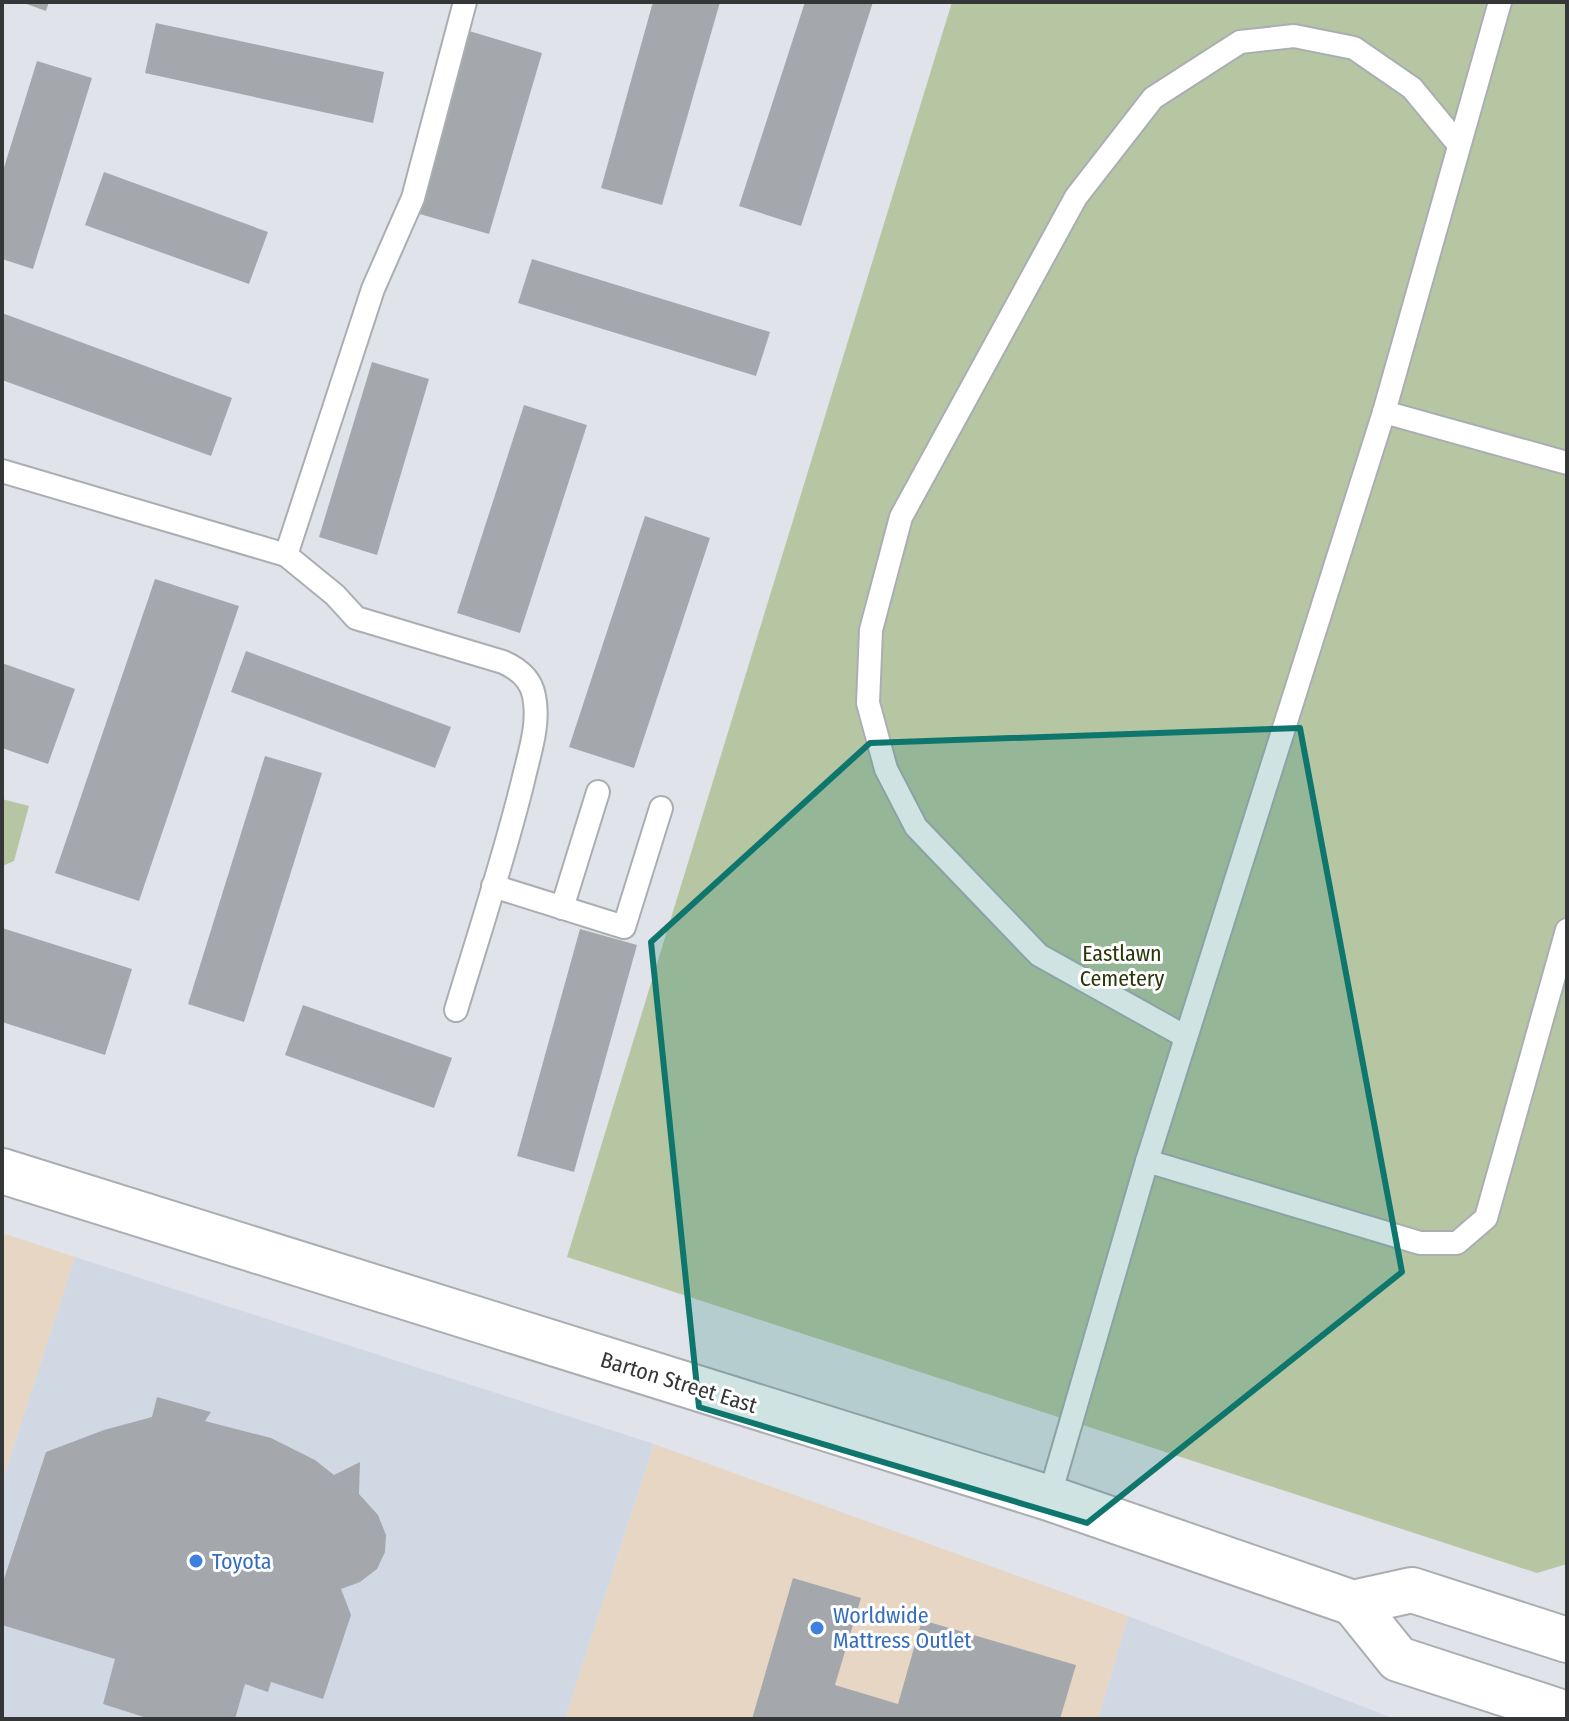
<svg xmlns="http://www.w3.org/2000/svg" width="1569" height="1721" font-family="'Fira Sans Condensed',sans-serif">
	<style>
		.built { fill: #d0d8e4 }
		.industrial { fill: #e8d6c5 }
		.green { fill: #b7c6a2 }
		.building { fill: #a4a8ad }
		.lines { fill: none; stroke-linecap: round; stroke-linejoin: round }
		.lane-casing { stroke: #aaaeb3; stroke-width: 26 }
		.secondary-casing { stroke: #aaaeb3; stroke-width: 48 }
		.lane { stroke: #fff; stroke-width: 22 }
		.secondary { stroke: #fff; stroke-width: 44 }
		.marked { fill: #0f766e; fill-opacity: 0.2; stroke: #0f766e; stroke-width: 6; stroke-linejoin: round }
		.shop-dot { fill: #3f7fe0; stroke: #fff; stroke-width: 3 }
		.labels { text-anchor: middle; stroke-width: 6; stroke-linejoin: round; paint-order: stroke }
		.park-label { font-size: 22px; fill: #293709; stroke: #fff }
		.street-label { font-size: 22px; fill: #353638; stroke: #fff }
		.shop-label { font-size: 22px; fill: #366cbe; stroke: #fff; text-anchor: start }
	</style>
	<rect width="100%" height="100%" fill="#e0e3e9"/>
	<g class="built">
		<polygon points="75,1257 654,1444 565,1719 2,1719 2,1482"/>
		<polygon points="1128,1616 1395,1719 1098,1719"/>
	</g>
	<g class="industrial">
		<polygon points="2,1233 75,1257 2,1482"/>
		<polygon points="654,1444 1128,1616 1098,1719 565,1719"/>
	</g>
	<g class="green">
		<polygon points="952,2 1567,2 1567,1564 1537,1573 567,1257"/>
		<polygon points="2,799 29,806 14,861 2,866"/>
	</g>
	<g class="building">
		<polygon points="21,2 49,2 46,11"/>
		<polygon points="653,2 720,2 662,205 601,188"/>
		<polygon points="805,2 873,2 801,226 739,206"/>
		<polygon points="156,23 384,72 373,123 145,73"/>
		<polygon points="469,31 542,53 489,234 416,213"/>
		<polygon points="37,61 92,78 33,269 2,259 2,174"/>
		<polygon points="104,172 268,232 249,284 85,225"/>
		<polygon points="532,259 770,332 756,376 518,303"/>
		<polygon points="2,313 232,398 211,456 2,380"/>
		<polygon points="372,362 429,379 377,555 319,537"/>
		<polygon points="524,405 587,425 520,633 457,613"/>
		<polygon points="645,516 710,538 634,768 569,747"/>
		<polygon points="155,579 239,606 139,901 55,873"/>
		<polygon points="246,651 451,727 435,768 231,692"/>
		<polygon points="2,663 75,689 48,764 2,748"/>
		<polygon points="265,756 322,773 244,1022 188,1004"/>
		<polygon points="2,928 132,969 105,1055 2,1022"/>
		<polygon points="580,929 637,945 574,1172 517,1156"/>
		<polygon points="303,1005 452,1058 434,1108 285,1055"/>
		<polygon points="157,1397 211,1412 205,1421 271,1438 315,1460 334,1475 360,1462 359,1494 378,1515 386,1535 385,1552 377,1569 360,1582 341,1589 351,1615 323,1699 271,1682 268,1692 245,1684 235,1719 150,1719 103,1704 115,1659 2,1625 2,1585 46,1452 104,1430 152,1417"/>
		<polygon points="793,1578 861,1598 835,1685 898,1704 922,1620 1076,1665 1060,1719 752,1719"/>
	</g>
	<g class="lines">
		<g class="lane-casing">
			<g id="lane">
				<polyline points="1384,412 1567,463"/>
				<path d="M2,471L286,555L335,595L356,618L503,662C519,669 531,679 534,696C540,724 529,754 523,781C504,858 479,934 456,1010"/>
				<polyline points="286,555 373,289 413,198 465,2"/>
				<polyline points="493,886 624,927 661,808"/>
				<polyline points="562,908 598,792"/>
				<polyline points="1186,1037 1039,955 916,827 886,769 868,703 871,630 901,517 1076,197 1153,98 1240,42 1294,36 1354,48 1412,88 1459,145"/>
				<polyline points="1147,1161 1420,1243 1457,1243 1486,1218 1567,930"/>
				<polyline points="1049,1498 1147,1161 1384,412 1500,2"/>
			</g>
		</g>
		<g class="secondary-casing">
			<g id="secondary">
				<polyline points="2,1171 1049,1498 1353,1603 1412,1590 1567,1640"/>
				<polyline points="1353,1603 1398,1659 1567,1714"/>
			</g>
		</g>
		<use href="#lane" class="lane"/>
		<use href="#secondary" class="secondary"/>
	</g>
	<path class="marked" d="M1300,728L1402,1272L1087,1523L699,1407L651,942L870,743Z"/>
	<g class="shop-dot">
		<circle cx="196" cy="1561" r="8"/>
		<circle cx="817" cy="1628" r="8"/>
	</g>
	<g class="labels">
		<g class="park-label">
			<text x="1122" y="961">Eastlawn<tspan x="1122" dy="25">Cemetery</tspan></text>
		</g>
		<g class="street-label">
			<text transform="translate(679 1382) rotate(17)" y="8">Barton Street East</text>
		</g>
		<g class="shop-label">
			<text x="212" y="1569">Toyota</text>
			<text x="833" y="1623">Worldwide<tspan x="833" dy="25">Mattress Outlet</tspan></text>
		</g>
	</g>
	<rect width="1569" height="1721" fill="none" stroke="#353638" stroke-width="8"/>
</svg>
